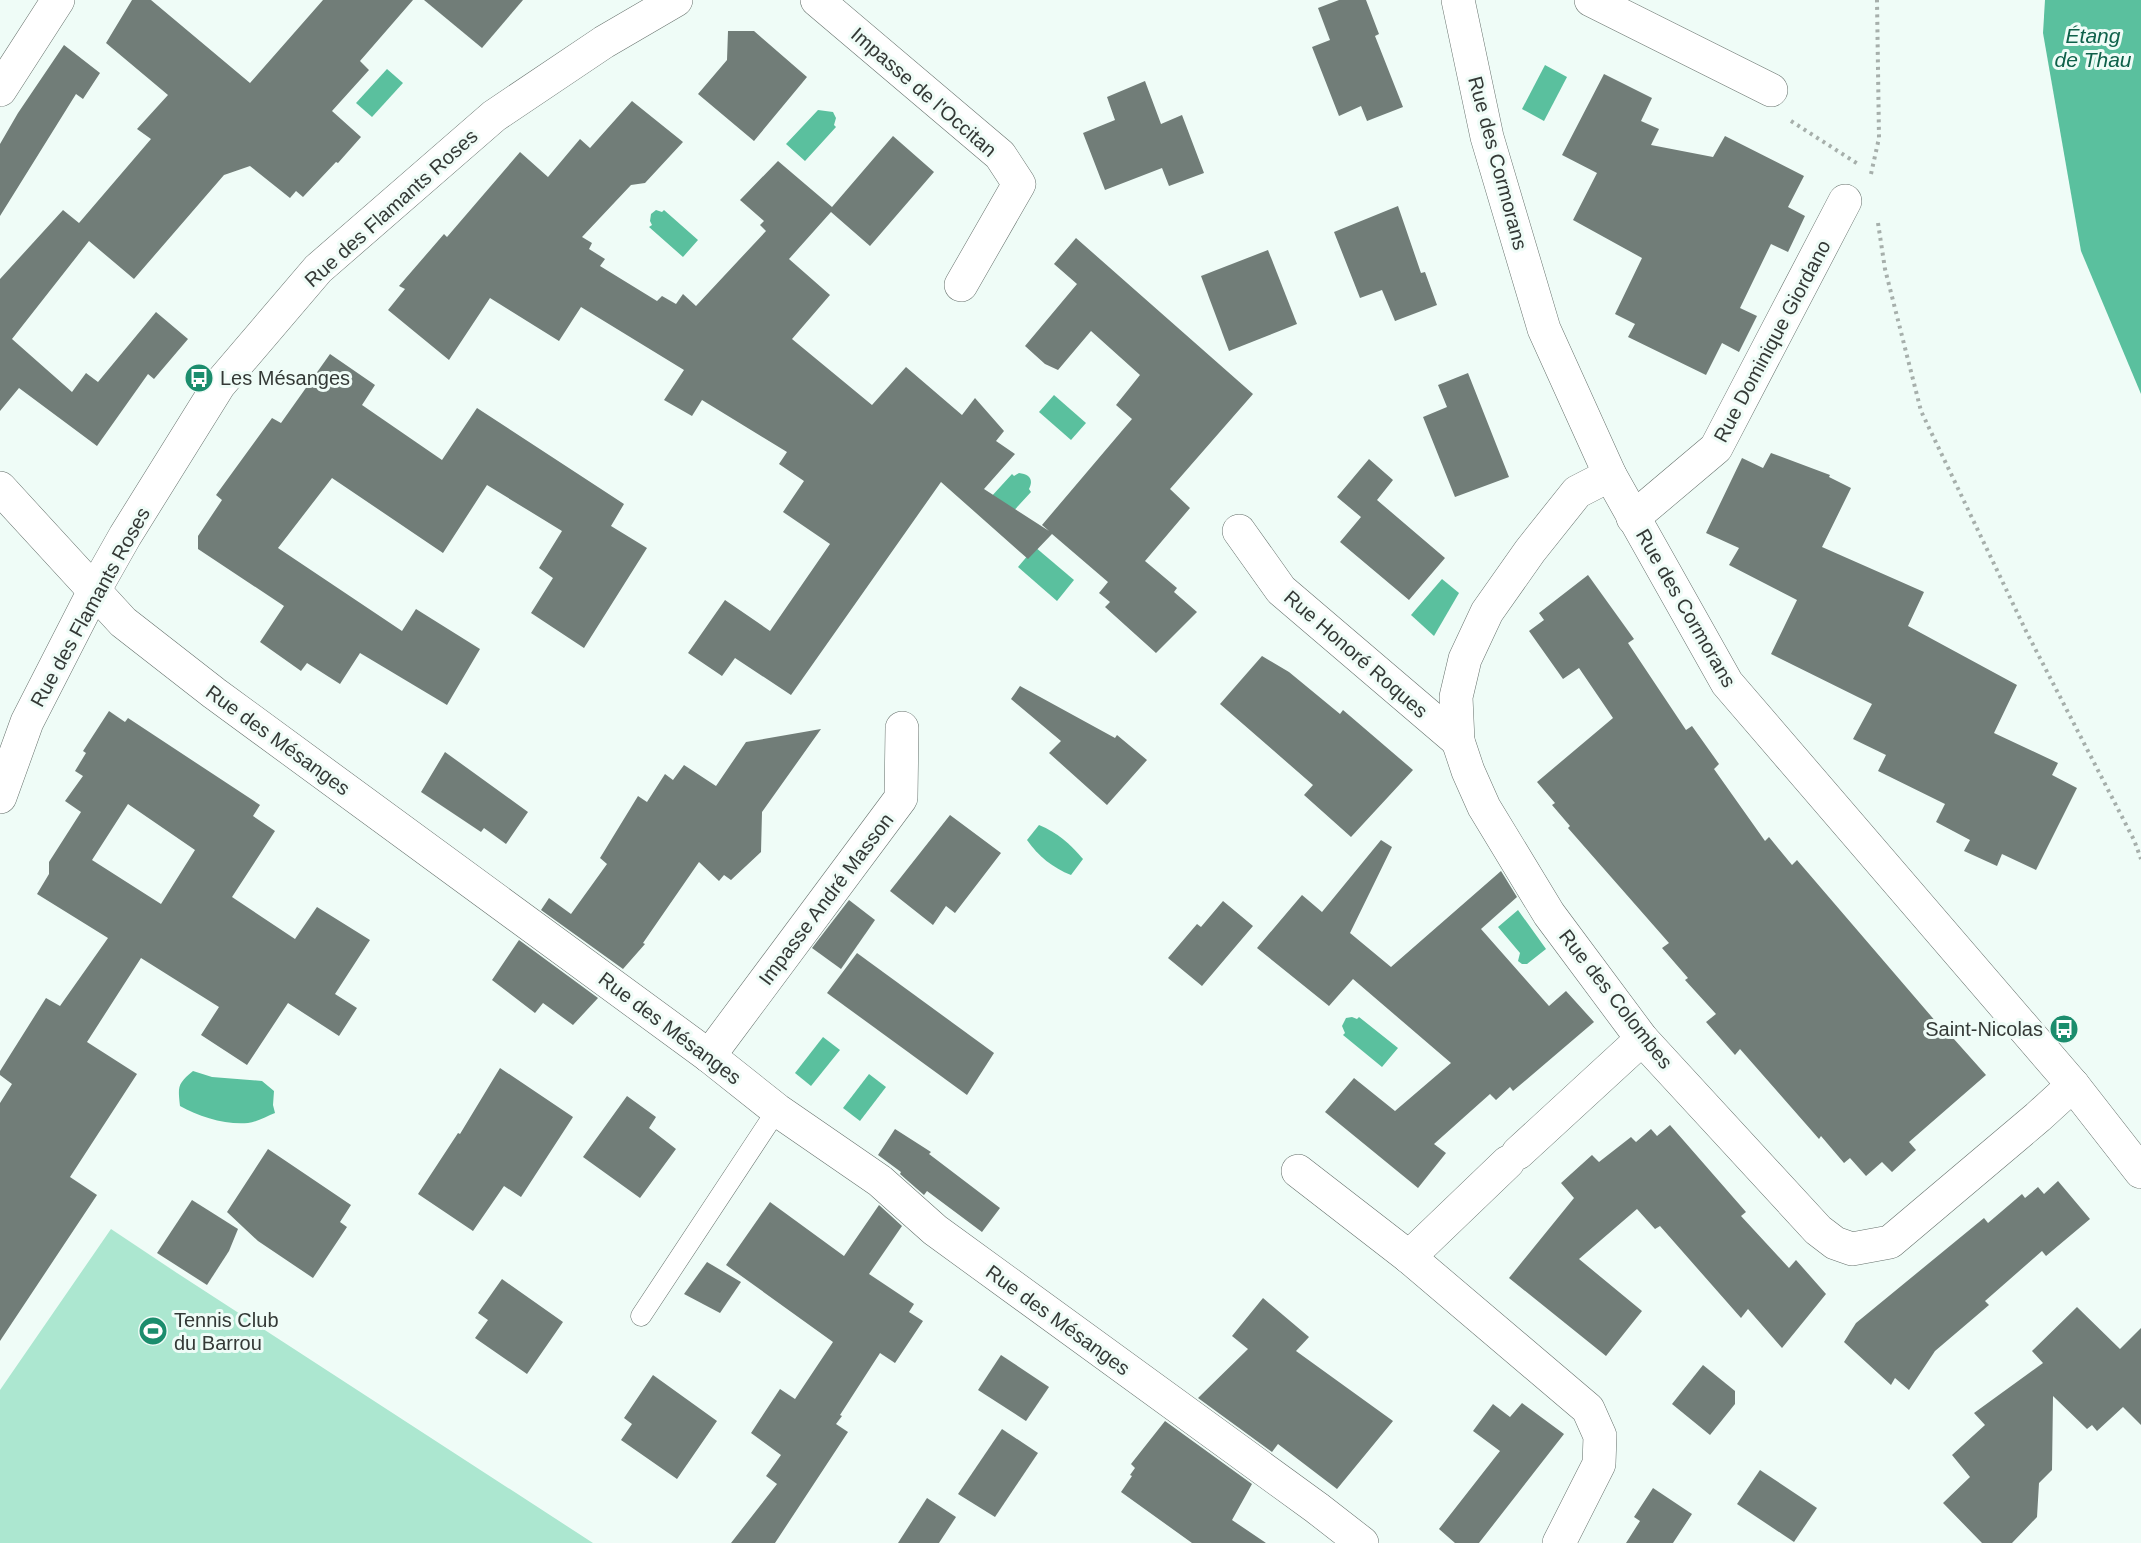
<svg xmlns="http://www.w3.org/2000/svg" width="2141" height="1543" font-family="Helvetica,sans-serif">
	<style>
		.green { fill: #ace7d0 }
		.water { fill: #5ac09e }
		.building { fill: #717d78; fill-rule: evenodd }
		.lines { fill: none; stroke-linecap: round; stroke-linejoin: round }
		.lane-casing { stroke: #66716c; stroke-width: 21 }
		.street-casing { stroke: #66716c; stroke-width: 34 }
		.secondary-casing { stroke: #66716c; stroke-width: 34 }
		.path { stroke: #a6afab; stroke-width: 4; stroke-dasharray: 3 4.5; stroke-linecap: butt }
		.lane { stroke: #fff; stroke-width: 20 }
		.street { stroke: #fff; stroke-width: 33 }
		.secondary { stroke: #fff; stroke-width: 33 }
		.labels { text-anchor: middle; stroke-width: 6; stroke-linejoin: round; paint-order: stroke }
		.street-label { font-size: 20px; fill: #343936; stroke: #effcf7 }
		.poi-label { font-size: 20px; fill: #343936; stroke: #effcf7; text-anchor: start }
		.water-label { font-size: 21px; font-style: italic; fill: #0e614a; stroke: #effcf7 }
	</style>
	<rect width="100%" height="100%" fill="#effcf7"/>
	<polygon class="green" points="111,1229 177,1273 593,1543 0,1543 0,1390"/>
	<g class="water">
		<polygon points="2045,0 2141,0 2141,394 2081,251 2043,33"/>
		<polygon points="1545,65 1567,77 1544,121 1522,109"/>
		<polygon points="387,69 403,83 372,117 356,103"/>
		<polygon points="818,110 833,112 836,118 834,125 836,127 805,161 786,144"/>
		<polygon points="656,210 662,212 664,210 698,240 683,257 649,227 652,225 650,221 651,214"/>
		<polygon points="1054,395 1086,423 1071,440 1039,412"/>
		<path d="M1019,473C1029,474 1034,479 1029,489L1031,492L998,528L979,510L1012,474L1014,476Z"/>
		<polygon points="1035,547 1074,580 1057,601 1018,567"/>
		<polygon points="1442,579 1459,593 1434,636 1411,615"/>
		<path d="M1039,825C1058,833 1069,843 1083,859L1071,875C1053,868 1038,856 1027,840Z"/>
		<polygon points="1518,910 1546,949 1527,964 1522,964 1518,961 1520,953 1498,927"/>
		<polygon points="1352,1017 1357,1019 1359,1017 1398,1048 1382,1067 1343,1035 1345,1033 1342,1026 1346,1018"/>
		<polygon points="823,1037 840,1050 811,1086 795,1073"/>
		<path d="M193,1071L212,1077L262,1081L274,1091L273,1105L275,1113C267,1116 257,1122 248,1123C226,1125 199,1117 180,1106C178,1087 177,1084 193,1071Z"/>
		<polygon points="869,1074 886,1087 860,1121 843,1108"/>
	</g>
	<g class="building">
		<polygon points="132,0 151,0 250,83 323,0 413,0 360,61 369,70 332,111 361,137 338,163 336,162 303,197 296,191 290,198 250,166 224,175 134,279 89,241 12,339 72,392 86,373 98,382 156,312 188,339 154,379 148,374 97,446 19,388 0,411 0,279 63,210 79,223 151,139 137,129 168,95 106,43"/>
		<polygon points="424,0 523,0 482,48"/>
		<polygon points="1339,0 1366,0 1379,34 1375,36 1403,107 1367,121 1361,106 1339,116 1312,47 1330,40 1318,8"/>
		<polygon points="728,31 754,31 807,77 754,141 698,94 727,60"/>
		<polygon points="64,45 100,73 83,99 76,94 0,216 0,144 18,113"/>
		<polygon points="1604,74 1652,98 1641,121 1659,129 1651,145 1713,157 1725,136 1804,176 1788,207 1805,216 1797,233 1788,252 1771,244 1740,308 1757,316 1739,352 1722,343 1706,375 1628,337 1635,324 1615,314 1642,258 1573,220 1597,173 1562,155"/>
		<polygon points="1145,81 1161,124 1182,115 1204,173 1169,186 1162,168 1105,190 1083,133 1115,120 1107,97"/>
		<polygon points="632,101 683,142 645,183 631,185 582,237 592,243 589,249 605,259 600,266 657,301 662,296 676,304 683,294 696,306 766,231 760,225 764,221 740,200 778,161 832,207 893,136 934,172 870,246 831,212 789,259 830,295 792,339 872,405 906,367 962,415 975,398 1004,431 996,441 1015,454 984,489 1049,531 1042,525 1132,419 1116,405 1140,375 1091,331 1058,370 1045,364 1025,346 1077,284 1054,264 1076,238 1253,394 1170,489 1190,508 1145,561 1177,588 1174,592 1197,612 1156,653 1105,607 1110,602 1099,593 1108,582 1052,534 1028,559 941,482 791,695 735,658 722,676 688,653 725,600 770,631 830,544 783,512 804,481 779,464 787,452 702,400 692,416 664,400 684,370 581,307 559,341 490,298 449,360 388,310 405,289 399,286 444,234 447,237 520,152 548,177 580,139 590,148"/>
		<polygon points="1398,206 1421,273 1425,272 1437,305 1395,321 1382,290 1360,298 1334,232"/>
		<polygon points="1268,250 1297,324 1229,351 1201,276"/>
		<polygon points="330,354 375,385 362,405 442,460 477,408 624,504 611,526 647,548 584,648 531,613 553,578 539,568 562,531 487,485 443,553 332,478 278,548 402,631 416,609 480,649 447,705 360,653 340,684 307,663 301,671 260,642 284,606 198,549 198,536 222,500 216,495 272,418 281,423"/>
		<polygon points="1468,373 1509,477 1455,497 1423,417 1447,407 1438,385"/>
		<polygon points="1771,453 1830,475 1829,477 1851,488 1822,547 1924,592 1908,626 2017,685 1994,733 2058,763 2052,775 2077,788 2036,870 2002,854 1997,866 1964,851 1970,840 1936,822 1945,804 1878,771 1886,755 1853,739 1872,704 1771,654 1797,600 1729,565 1739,548 1706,533 1742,458 1763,468"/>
		<polygon points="1369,459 1393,480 1377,500 1445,558 1409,600 1340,542 1361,517 1337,497"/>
		<polygon points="1588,575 1634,639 1628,643 1686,730 1692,726 1719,764 1714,769 1765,841 1769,837 1792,865 1797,860 1943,1030 1945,1029 1986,1075 1909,1142 1916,1150 1892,1172 1882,1162 1866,1176 1850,1158 1844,1163 1821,1136 1819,1139 1740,1049 1735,1055 1706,1022 1716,1014 1685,980 1688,978 1662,948 1669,943 1568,828 1570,826 1552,805 1555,803 1537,782 1613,718 1579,668 1563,679 1529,631 1544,620 1539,613"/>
		<polygon points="1262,656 1289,672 1340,714 1343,710 1413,770 1351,837 1304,795 1313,785 1220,704"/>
		<polygon points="1020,686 1115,738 1117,735 1147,760 1107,805 1049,753 1061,741 1011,699"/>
		<path d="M109,711L125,722L128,718L260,805L253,816L275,831L232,897L295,939L317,907L370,940L335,994L357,1008L339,1036L288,1003L247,1065L201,1035L219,1007L141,958L87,1042L137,1074L70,1177L97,1195L0,1341V1103L12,1084L0,1075V1071L46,998L60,1006L108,938L37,894L49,874V862L81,812L65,801L83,776L75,771L86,753L83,751ZM128,804L195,850L161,904L92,860Z"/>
		<polygon points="821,729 762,812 761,852 731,880 724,875 719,881 699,862 643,943 645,944 623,969 541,910 549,898 571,914 607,864 600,858 638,796 647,802 665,774 673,780 684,765 716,786 746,742"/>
		<polygon points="445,752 528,812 506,844 484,828 481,832 421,792"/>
		<polygon points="950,815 1001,853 955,913 946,906 933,925 890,891"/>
		<polygon points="1381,840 1392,847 1350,933 1391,967 1501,871 1517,897 1481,929 1549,1006 1566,991 1594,1022 1513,1091 1510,1087 1496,1100 1490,1094 1434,1144 1446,1153 1418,1188 1325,1112 1354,1078 1395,1111 1451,1063 1353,979 1329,1006 1257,948 1302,895 1322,912"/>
		<polygon points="849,900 875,920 841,969 812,948"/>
		<polygon points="1223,901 1253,926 1202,986 1168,958 1197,924 1201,927"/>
		<polygon points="519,940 598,998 573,1025 543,1003 535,1013 492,980"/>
		<polygon points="857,953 994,1053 967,1095 827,993"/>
		<polygon points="500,1068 573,1117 521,1197 504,1186 473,1231 418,1194 458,1133 460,1134"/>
		<polygon points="627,1096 656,1117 649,1128 676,1149 640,1198 583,1157"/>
		<polygon points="1670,1125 1746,1212 1741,1216 1789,1268 1796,1260 1826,1294 1782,1348 1748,1309 1741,1318 1660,1226 1655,1229 1637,1209 1579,1259 1642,1311 1606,1356 1509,1278 1574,1198 1561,1183 1592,1155 1599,1162 1631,1137 1636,1142 1651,1129 1657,1136"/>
		<polygon points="895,1129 931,1152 929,1154 1000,1208 982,1232 927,1191 924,1195 900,1174 901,1172 878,1155"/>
		<polygon points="268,1149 351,1205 340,1222 347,1227 313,1278 258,1241 227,1212"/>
		<polygon points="2058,1181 2090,1219 2046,1256 2042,1251 1985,1301 1989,1305 1935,1351 1909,1390 1895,1378 1891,1385 1844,1342 1856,1323 1984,1218 1988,1223 2022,1194 2025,1198 2038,1187 2044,1194"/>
		<polygon points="192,1200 238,1229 229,1251 207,1285 157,1253"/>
		<polygon points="770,1202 844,1256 879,1205 902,1226 869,1274 914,1304 909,1312 923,1321 895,1363 880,1353 840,1415 842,1416 836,1424 848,1432 775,1543 731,1543 777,1484 766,1476 781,1455 751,1433 780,1389 795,1399 833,1342 726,1265"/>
		<polygon points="707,1262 741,1282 720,1313 684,1294"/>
		<polygon points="502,1279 563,1322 527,1374 475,1338 488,1320 478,1313"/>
		<polygon points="1263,1298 1309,1337 1296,1351 1393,1421 1337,1489 1278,1444 1272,1452 1198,1398 1248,1349 1232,1336"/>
		<polygon points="2077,1307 2120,1349 2141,1328 2141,1425 2123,1407 2097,1431 2092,1425 2087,1429 2053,1396 2052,1470 2039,1483 2037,1517 2012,1543 1982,1543 1943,1503 1970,1477 1952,1455 1985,1425 1974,1413 2043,1363 2032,1351"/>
		<polygon points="1001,1355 1049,1387 1026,1421 978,1390"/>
		<polygon points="1703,1365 1735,1391 1735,1404 1710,1435 1672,1404"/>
		<polygon points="653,1375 717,1421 677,1479 621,1440 632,1424 624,1418"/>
		<polygon points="1522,1403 1564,1434 1479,1543 1455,1543 1439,1529 1500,1451 1473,1431 1493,1404 1510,1417"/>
		<polygon points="1165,1421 1252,1484 1232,1520 1266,1543 1192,1543 1121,1492 1132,1476 1130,1475 1135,1468 1131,1464"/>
		<polygon points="1002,1429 1038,1453 995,1517 958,1494"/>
		<polygon points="1760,1470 1817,1508 1794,1542 1737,1504"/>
		<polygon points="1653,1488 1692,1514 1673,1543 1626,1543 1640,1521 1634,1517"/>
		<polygon points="927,1498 956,1517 939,1543 898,1543"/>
	</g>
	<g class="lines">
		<g class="lane-casing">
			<polyline id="lane" points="641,1316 777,1110"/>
		</g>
		<g class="street-casing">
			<g id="street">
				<polyline points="817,0 1000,155 1019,184 961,285"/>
				<polyline points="1591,0 1771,90"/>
				<polyline points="0,90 58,0"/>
				<polyline points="1610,475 1577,492 1530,551 1487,612 1465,659 1456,697 1458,741 1468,771 1484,807 1549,914 1642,1039 1818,1230 1835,1243 1852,1249 1890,1242 2038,1117 2073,1085"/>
				<polyline points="0,488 123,622 214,693 709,1056 777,1110 880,1181 935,1230 1317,1508 1362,1543"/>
				<polyline points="1633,518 1716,448 1845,201"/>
				<polyline points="1239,531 1281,590 1458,741"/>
				<polyline points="709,1056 901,798 902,728"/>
				<polyline points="1518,1153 1642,1039"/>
				<polyline points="1298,1171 1409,1257 1588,1409 1600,1436 1599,1464 1559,1543"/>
				<polyline points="1409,1257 1508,1162"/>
			</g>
		</g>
		<g class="secondary-casing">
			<g id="secondary">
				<polyline points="1458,0 1487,137 1544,329 1610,475 1727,683 2073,1085 2141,1172"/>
				<polyline points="0,797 27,722 95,589 125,536 219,385 318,269 494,116 604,42 676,0"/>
			</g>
		</g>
		<g class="path">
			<polyline points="1791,121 1858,164"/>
			<polyline points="1871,174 1879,138 1877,0"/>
			<polyline points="1878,223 1885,269 1921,411 2026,631 2134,840 2141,859"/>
		</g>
		<use href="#lane" class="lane"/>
		<use href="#street" class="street"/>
		<use href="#secondary" class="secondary"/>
	</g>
	<defs>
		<g id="bus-disc" transform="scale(1.5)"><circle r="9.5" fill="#1b8d6d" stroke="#effcf7"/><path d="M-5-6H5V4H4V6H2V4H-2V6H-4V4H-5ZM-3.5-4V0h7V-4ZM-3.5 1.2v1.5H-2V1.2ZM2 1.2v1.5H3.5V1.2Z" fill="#fff"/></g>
		<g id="stadium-disc" transform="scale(1.5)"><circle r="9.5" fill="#1b8d6d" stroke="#effcf7"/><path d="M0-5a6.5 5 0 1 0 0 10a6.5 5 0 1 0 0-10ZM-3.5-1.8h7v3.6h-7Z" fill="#fff"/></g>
	</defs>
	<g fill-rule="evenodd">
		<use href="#bus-disc" x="199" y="378"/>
		<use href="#bus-disc" x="2064" y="1029"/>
		<use href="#stadium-disc" x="153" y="1331"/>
	</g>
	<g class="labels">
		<g class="street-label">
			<text transform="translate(924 92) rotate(41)" y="7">Impasse de l'Occitan</text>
			<text transform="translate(1498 163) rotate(75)" y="7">Rue des Cormorans</text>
			<text transform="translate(391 208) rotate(-42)" y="7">Rue des Flamants Roses</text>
			<text transform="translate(1772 341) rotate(-62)" y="7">Rue Dominique Giordano</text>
			<text transform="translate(90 607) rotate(-61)" y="7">Rue des Flamants Roses</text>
			<text transform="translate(1686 608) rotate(60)" y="7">Rue des Cormorans</text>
			<text transform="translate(1356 654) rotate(41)" y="7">Rue Honoré Roques</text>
			<text transform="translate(278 740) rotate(36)" y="7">Rue des Mésanges</text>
			<text transform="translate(826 899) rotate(-53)" y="7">Impasse André Masson</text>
			<text transform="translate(1616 999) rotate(52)" y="7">Rue des Colombes</text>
			<text transform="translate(670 1028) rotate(37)" y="7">Rue des Mésanges</text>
			<text transform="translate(1058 1320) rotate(36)" y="7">Rue des Mésanges</text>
		</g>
		<g class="poi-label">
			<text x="220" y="385">Les Mésanges</text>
			<text x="2043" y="1036" text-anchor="end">Saint-Nicolas</text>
			<text x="174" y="1327">Tennis Club<tspan x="174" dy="23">du Barrou</tspan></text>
		</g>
		<g class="water-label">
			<text x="2093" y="43">Étang<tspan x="2093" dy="24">de Thau</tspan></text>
		</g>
	</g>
</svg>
